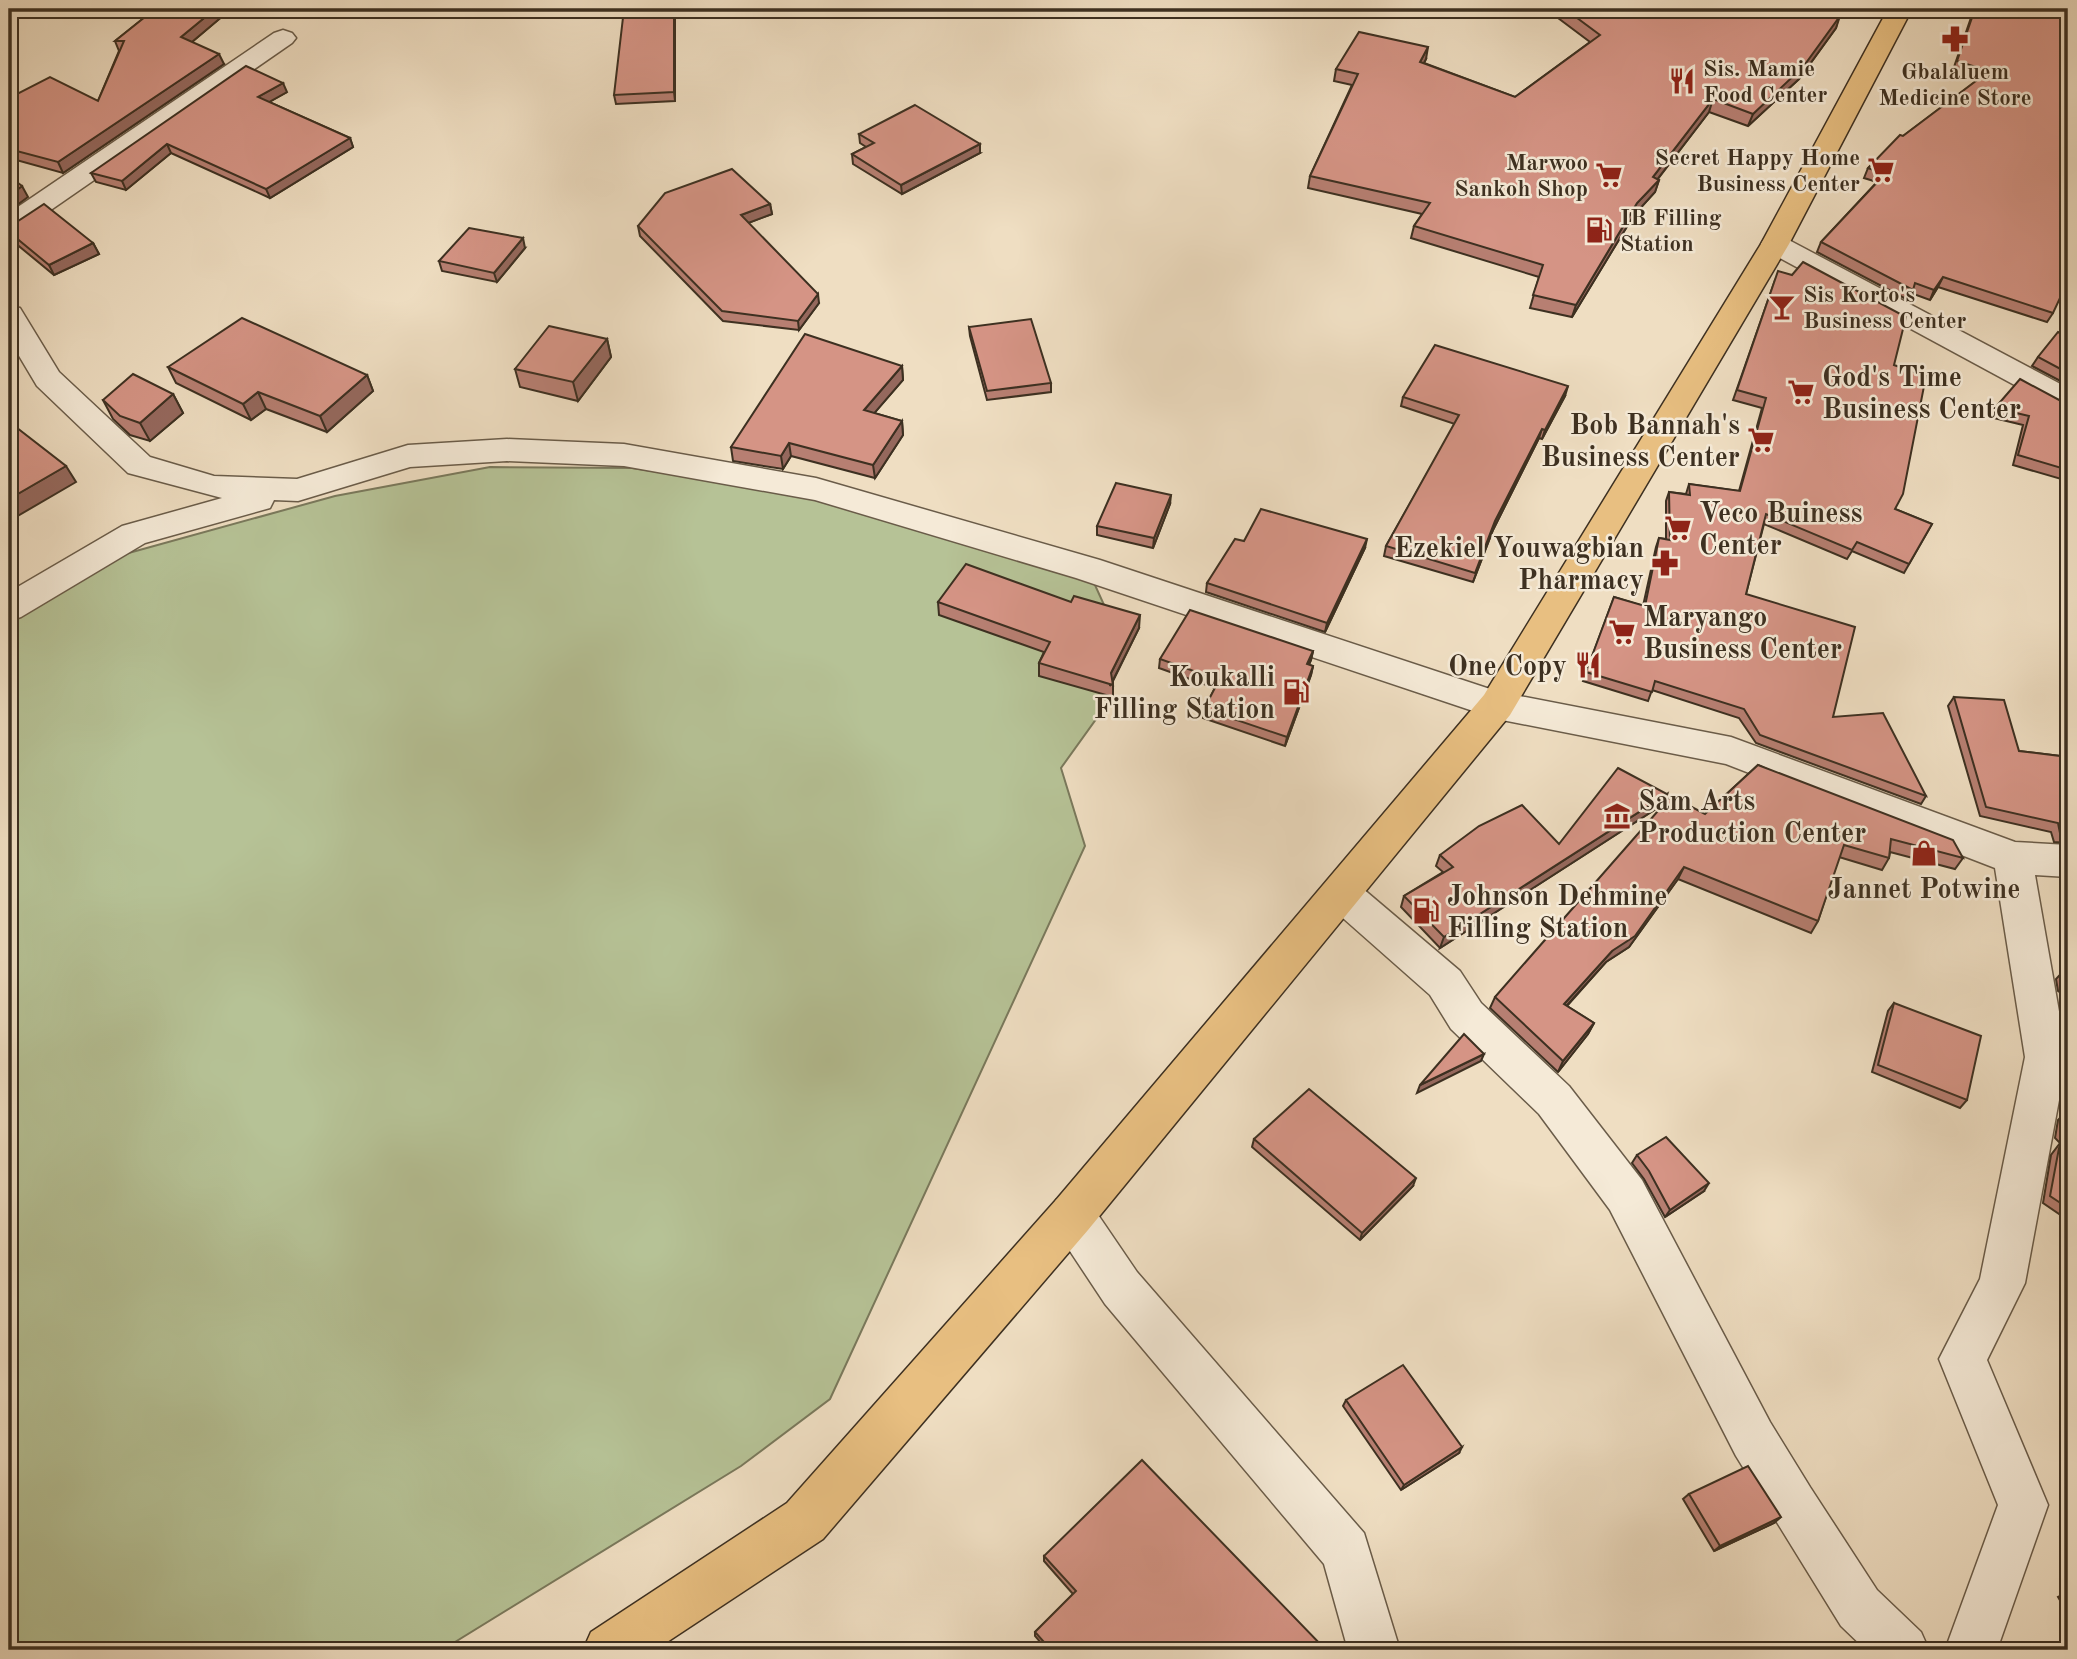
<svg xmlns="http://www.w3.org/2000/svg" width="2077" height="1659" font-family="'Old Standard TT',serif">
	<style>
		.green { fill: #b6c296; stroke: #7a795c; stroke-width: 2 }
		.lines { fill: none; stroke-linecap: round; stroke-linejoin: round }
		.minor-casing { stroke: #6a5c49; stroke-width: 3 }
		.primary-casing { stroke: #3d3021; stroke-width: 3 }
		.minor { fill: #f5ead7; fill-rule: evenodd }
		.primary { fill: #e8bf81; fill-rule: evenodd }
		.wall { fill: #b77f72; stroke: #3d3021; stroke-width: 2 }
		.shaded-wall { fill: #95685d; stroke: #3d3021; stroke-width: 2 }
		.building { fill: #d59485; stroke: #3d3021; stroke-width: 2 }
		.labels { text-anchor: middle; stroke-width: 5; stroke-linejoin: round; paint-order: stroke }
		.far-poi-label { font-size: 23px; font-weight: bold; fill: #3d3021; stroke: #f5ead7; text-anchor: start }
		.poi-label { font-size: 28px; font-weight: bold; fill: #3d3021; stroke: #f5ead7; text-anchor: start }
	</style>
	<rect width="100%" height="100%" fill="#efdec2"/>
	<filter id="stains"><feTurbulence type="fractalNoise" baseFrequency=".00286" numOctaves="4"/><feColorMatrix values="0 0 0 0 .2 0 0 0 0 .09 0 0 0 0 .02 0 0 0 .5 -.17"/></filter>
	<radialGradient id="worn" r=".72"><stop offset=".6" stop-color="#630" stop-opacity="0"/><stop offset="1" stop-color="#630" stop-opacity=".3"/></radialGradient>
	<polygon class="green" points="490,467 632,468 822,496 1090,574 1115,629 1104,708 1061,768 1085,846 830,1399 741,1466 442,1650 9,1650 9,623 89,564 335,496"/>
	<g class="lines">
		<g class="minor-casing">
			<g id="minor">
				<polygon points="283,30 292,33 296,38 292,43 19,232 9,234 9,213 274,33"/>
				<polygon points="1775,235 1785,238 2068,388 2068,411 2057,408 1765,250 1761,244 1765,238"/>
				<polygon points="9,306 20,308 59,372 150,457 214,476 297,479 408,445 507,439 624,444 816,478 1100,560 1499,692 1731,737 2015,842 2068,845 2068,877 2035,875 2067,1057 2025,1283 1987,1360 2048,1505 1997,1650 1945,1650 1998,1505 1939,1359 1980,1279 2025,1057 1995,868 1726,764 1497,719 1076,578 815,500 624,466 507,461 410,467 298,501 274,500 270,508 145,543 21,617 9,621 9,592 122,526 222,498 128,473 37,386 9,339"/>
				<polygon points="1341,877 1355,882 1460,971 1481,1003 1569,1086 1642,1180 1770,1422 1810,1487 1877,1590 1921,1632 1929,1650 1866,1650 1841,1626 1736,1456 1610,1210 1539,1114 1451,1029 1430,995 1327,904 1321,893 1327,882"/>
				<polygon points="1072,1194 1088,1200 1137,1272 1364,1533 1400,1650 1348,1650 1324,1564 1105,1304 1056,1230 1050,1215 1056,1200"/>
			</g>
		</g>
		<g class="primary-casing">
			<polygon id="primary" points="1888,9 1912,9 1789,244 1510,715 1088,1230 823,1539 655,1650 583,1650 591,1632 787,1503 1056,1200 1484,695 1761,244"/>
		</g>
		<use href="#minor" class="minor"/>
		<use href="#primary" class="primary"/>
	</g>
	<g class="wall">
		<polygon points="155,9 231,9 192,42 224,64 63,173 9,158 9,98 98,101 119,51 115,41"/>
		<polygon points="675,9 675,101 616,104 614,95"/>
		<polygon points="1546,9 1844,9 1839,15 1836,28 1799,79 1748,126 1709,112 1658,179 1659,180 1655,192 1634,215 1572,317 1530,308 1539,277 1411,238 1414,226 1422,214 1308,188 1310,176 1352,85 1334,81 1336,69 1426,59 1424,63 1515,97 1590,42"/>
		<polygon points="1974,9 2050,9 2053,313 2047,322 1938,287 1930,300 1911,293 1908,300 1817,252 1821,242 1877,182 1864,178 1868,168 1903,136 1979,79 1953,70"/>
		<polygon points="287,92 269,102 350,138 353,147 270,198 171,153 126,190 96,182 91,173"/>
		<polygon points="859,134 980,153 902,194 853,164 852,154 866,147 860,143"/>
		<polygon points="770,204 772,214 748,223 819,303 799,330 723,321 640,236 638,226"/>
		<polygon points="9,224 93,243 99,254 54,275 9,238"/>
		<polygon points="525,248 497,282 442,271 439,261"/>
		<polygon points="1775,280 1894,365 1895,509 1932,524 1904,573 1852,551 1847,559 1764,524 1746,594 1833,717 1926,796 1921,804 1756,743 1739,718 1652,690 1648,701 1583,681 1614,597 1643,606 1656,547 1659,538 1666,539 1666,501 1669,492 1686,494 1689,484 1739,491 1762,408 1733,400"/>
		<polygon points="969,327 1051,383 1051,392 987,400 970,336"/>
		<polygon points="2068,337 2068,385 2032,366 2038,357"/>
		<polygon points="607,339 611,357 578,401 520,387 515,369"/>
		<polygon points="902,366 903,380 874,413 902,421 903,435 875,478 791,456 783,469 733,461 731,447"/>
		<polygon points="168,367 367,375 373,391 327,432 266,409 251,420 176,383"/>
		<polygon points="173,394 183,413 150,441 130,435 113,419 103,400"/>
		<polygon points="1565,396 1542,439 1539,438 1493,530 1473,582 1384,556 1386,546 1455,424 1401,406 1403,397"/>
		<polygon points="2061,401 2068,403 2068,412 2062,420 2068,422 2068,481 2013,465 2023,425 1990,417 1995,408"/>
		<polygon points="1170,504 1153,548 1097,535 1097,526"/>
		<polygon points="1244,541 1365,548 1325,632 1206,592 1207,583"/>
		<polygon points="938,602 1139,628 1113,681 1113,697 1039,676 1039,663 1044,652 939,615"/>
		<polygon points="1313,651 1311,660 1309,665 1313,666 1311,675 1285,746 1203,718 1204,709 1215,688 1159,668 1160,659"/>
		<polygon points="1954,697 2019,751 2068,757 2068,843 2054,842 2051,832 1980,816 1948,706"/>
		<polygon points="1758,765 1963,858 1955,869 1890,852 1889,858 1882,870 1839,857 1818,921 1811,933 1678,879 1629,947 1606,962 1567,1006 1594,1023 1588,1034 1558,1072 1490,1008 1495,997 1705,814"/>
		<polygon points="1662,805 1440,948 1401,907 1404,896 1443,872 1436,866 1440,855 1559,844"/>
		<polygon points="2068,966 2068,998 2058,991 2056,979"/>
		<polygon points="1894,1003 1967,1100 1960,1108 1872,1072 1888,1011"/>
		<polygon points="2068,1110 2068,1220 2043,1203 2051,1155 2060,1143 2055,1138 2058,1120"/>
		<polygon points="1254,1139 1413,1186 1360,1240 1252,1147"/>
		<polygon points="1637,1155 1704,1191 1665,1217 1644,1179 1632,1163"/>
		<polygon points="1346,1400 1459,1453 1401,1490 1343,1406"/>
		<polygon points="1689,1494 1774,1523 1714,1551 1683,1499"/>
		<polygon points="1044,1556 1326,1650 1047,1650 1035,1636 1035,1632 1073,1594 1044,1561"/>
		<polygon points="2068,1592 2068,1614 2058,1597"/>
	</g>
	<g class="shaded-wall">
		<polygon points="215,9 231,9 186,47 181,37"/>
		<polygon points="674,9 675,9 675,101 674,92"/>
		<polygon points="1840,9 1844,9 1831,26 1836,14"/>
		<polygon points="1840,16 1836,28 1799,79 1748,126 1753,114"/>
		<polygon points="1428,47 1426,59 1418,74 1420,62"/>
		<polygon points="219,54 224,64 63,173 58,162"/>
		<polygon points="283,83 287,92 262,106 258,97"/>
		<polygon points="1713,99 1709,112 1649,190 1653,177"/>
		<polygon points="350,138 353,147 270,198 266,189"/>
		<polygon points="167,144 171,153 126,190 122,181"/>
		<polygon points="980,144 980,153 902,194 901,185"/>
		<polygon points="1659,180 1655,192 1634,215 1572,317 1576,305 1637,203"/>
		<polygon points="22,186 28,197 9,211 9,196"/>
		<polygon points="770,204 772,214 743,225 741,215"/>
		<polygon points="523,238 525,248 497,282 494,273"/>
		<polygon points="93,243 99,254 54,275 49,265"/>
		<polygon points="1943,277 1938,287 1930,300 1934,290"/>
		<polygon points="818,294 819,303 799,330 798,321"/>
		<polygon points="607,339 611,357 578,401 573,382"/>
		<polygon points="902,366 903,380 865,424 864,410"/>
		<polygon points="367,375 373,391 327,432 320,416"/>
		<polygon points="1568,386 1565,396 1542,439 1545,430"/>
		<polygon points="258,392 266,409 251,420 243,404"/>
		<polygon points="173,394 183,413 150,441 140,423"/>
		<polygon points="902,421 903,435 875,478 873,465"/>
		<polygon points="1542,429 1539,438 1493,530 1473,582 1495,521"/>
		<polygon points="789,443 791,456 783,469 781,456"/>
		<polygon points="66,466 76,482 9,521 9,499"/>
		<polygon points="1171,495 1170,504 1153,548 1154,538"/>
		<polygon points="1367,539 1365,548 1325,632 1327,623"/>
		<polygon points="1140,615 1139,628 1110,686 1111,673"/>
		<polygon points="1313,651 1311,660 1305,673 1307,664"/>
		<polygon points="1313,666 1311,675 1285,746 1287,737"/>
		<polygon points="1667,794 1662,805 1440,948 1444,937"/>
		<polygon points="1684,867 1678,879 1629,947 1606,962 1559,1014 1564,1004 1612,951"/>
		<polygon points="1594,1023 1588,1034 1558,1072 1563,1061"/>
		<polygon points="1484,1054 1481,1061 1417,1093 1420,1085"/>
		<polygon points="1416,1178 1413,1186 1360,1240 1362,1233"/>
		<polygon points="1709,1183 1704,1191 1665,1217 1670,1210"/>
		<polygon points="1462,1447 1459,1453 1401,1490 1404,1485"/>
		<polygon points="1781,1517 1774,1523 1714,1551 1720,1546"/>
	</g>
	<g class="building">
		<polygon points="155,9 215,9 181,37 219,54 58,162 9,149 9,98 50,77 98,101 124,41 115,41"/>
		<polygon points="624,9 674,9 674,92 614,95"/>
		<polygon points="1565,9 1840,9 1836,14 1840,16 1803,67 1753,114 1713,99 1653,177 1659,180 1637,203 1576,305 1533,295 1543,265 1414,226 1430,203 1310,176 1358,74 1336,69 1359,32 1428,47 1420,62 1515,97 1600,35"/>
		<polygon points="1975,9 2050,9 2068,13 2068,281 2053,313 1943,277 1934,290 1915,283 1913,290 1821,242 1885,174 1868,168 1900,135 1903,136 1989,71 1957,61"/>
		<polygon points="246,66 283,83 258,97 350,138 266,189 167,144 122,181 91,173"/>
		<polygon points="915,105 980,144 901,185 852,154 874,143 859,134"/>
		<polygon points="732,169 770,204 741,215 818,294 798,321 722,311 638,226 665,193"/>
		<polygon points="9,176 22,186 9,196"/>
		<polygon points="44,204 93,243 49,265 9,232 9,224 15,223"/>
		<polygon points="469,228 523,238 494,273 439,261"/>
		<polygon points="1803,262 1906,317 1894,365 1926,376 1903,494 1895,509 1932,524 1909,564 1857,542 1852,550 1766,514 1746,594 1855,627 1833,717 1883,713 1926,796 1760,735 1744,709 1655,681 1652,692 1586,672 1614,597 1645,606 1659,538 1670,540 1669,492 1690,495 1689,484 1740,491 1766,398 1737,390 1778,271 1792,275"/>
		<polygon points="242,318 367,375 320,416 258,392 243,404 168,367"/>
		<polygon points="1031,319 1051,383 987,391 969,327"/>
		<polygon points="549,326 607,339 573,382 515,369"/>
		<polygon points="2058,332 2068,337 2068,373 2038,357"/>
		<polygon points="805,334 902,366 864,410 902,421 873,465 789,443 781,456 731,447"/>
		<polygon points="1435,345 1568,386 1545,430 1542,429 1495,521 1475,573 1386,546 1459,415 1403,397"/>
		<polygon points="133,374 173,394 140,423 120,416 103,400"/>
		<polygon points="2020,379 2061,401 2068,403 2068,410 2061,420 2068,422 2068,470 2018,455 2029,416 1995,408"/>
		<polygon points="12,424 66,466 9,499 9,426"/>
		<polygon points="1116,483 1171,495 1154,538 1097,526"/>
		<polygon points="1261,509 1367,539 1327,623 1207,583 1235,539 1244,541"/>
		<polygon points="966,564 1071,602 1074,596 1140,615 1111,673 1113,685 1039,663 1050,642 938,602"/>
		<polygon points="1190,610 1313,651 1307,664 1313,666 1287,737 1204,709 1219,680 1160,659"/>
		<polygon points="1954,697 2004,700 2019,751 2068,757 2068,834 2060,833 2058,823 1986,807"/>
		<polygon points="1758,765 1953,840 1963,858 1891,839 1889,858 1844,845 1818,921 1684,867 1635,936 1612,951 1564,1004 1594,1023 1563,1061 1495,997 1671,796 1705,814"/>
		<polygon points="1618,768 1667,794 1444,937 1404,896 1453,867 1440,855 1479,826 1522,805 1559,844"/>
		<polygon points="2068,966 2068,985 2065,983 2063,971"/>
		<polygon points="1894,1003 1981,1036 1967,1100 1878,1065"/>
		<polygon points="1464,1034 1484,1054 1420,1085"/>
		<polygon points="1309,1089 1416,1178 1362,1233 1254,1139"/>
		<polygon points="2068,1110 2068,1208 2050,1196 2059,1148 2067,1135 2062,1131 2066,1113"/>
		<polygon points="1666,1137 1709,1183 1670,1210 1649,1171 1637,1155"/>
		<polygon points="1403,1365 1462,1447 1404,1485 1346,1400"/>
		<polygon points="1142,1460 1326,1650 1051,1650 1035,1632 1076,1591 1044,1556"/>
		<polygon points="1748,1466 1781,1517 1720,1546 1689,1494"/>
	</g>
	<defs>
		<g id="pharmacy-bare" transform="scale(2.1)"><path d="M-2-6h4v4h4v4h-4v4h-4v-4h-4v-4h4Z" fill="#8f2418" stroke="#f5ead7" stroke-width="2.5" paint-order="stroke"/></g>
		<g id="restaurant-bare" transform="scale(2.1)"><path d="M-5-6h1v4h1v-4h1v4h1v-4h1v5L-1.5 .5V6h-2V.5L-5-1ZM5-6V6H3V1.5H1.5Q1.5-4 5-6Z" fill="#8f2418" stroke="#f5ead7" stroke-width="2.5" paint-order="stroke"/></g>
		<g id="supermarket-bare" transform="scale(2.1)"><path d="M-6-5.5h2.5l.6 2H6L4.5 2H-2.5L-4.4-4H-6ZM-1.5 3.2a1.3 1.3 0 1 0 .1 0ZM3 3.2a1.3 1.3 0 1 0 .1 0Z" fill="#8f2418" stroke="#f5ead7" stroke-width="2.5" paint-order="stroke"/></g>
		<g id="fuel-bare" transform="scale(2.1)"><path d="M-5.5-6h7V0h2V4h1.3V-2.5L3-4.5l.8-.8L6-3V5H2.5V1h-1V6h-7ZM-4.2-4.7v3.2H.2V-4.7Z" fill="#8f2418" stroke="#f5ead7" stroke-width="2.5" paint-order="stroke"/></g>
		<g id="bar-bare" transform="scale(2.1)"><path d="M-6-5H6L.8 .8V4.5H3.5V6h-7V4.5H-.8V.8Z" fill="#8f2418" stroke="#f5ead7" stroke-width="2.5" paint-order="stroke"/></g>
		<g id="museum-bare" transform="scale(2.1)"><path d="M0-6L6-3V-2H-6V-3ZM-5-1h2V3h-2ZM-1-1h2V3h-2ZM3-1h2V3H3ZM-6 4H6V6H-6Z" fill="#8f2418" stroke="#f5ead7" stroke-width="2.5" paint-order="stroke"/></g>
		<g id="shop-bare" transform="scale(2.1)"><path d="M-5-2.5h2.3a2.7 3.5 0 0 1 5.4 0H5L5.5 6h-11ZM-1.5-2.5h3a1.5 2.3 0 0 0-3 0Z" fill="#8f2418" stroke="#f5ead7" stroke-width="2.5" paint-order="stroke"/></g>
	</defs>
	<g fill-rule="evenodd">
		<use href="#pharmacy-bare" x="1955" y="39"/>
		<use href="#restaurant-bare" x="1682" y="81"/>
		<use href="#supermarket-bare" x="1881" y="170"/>
		<use href="#supermarket-bare" x="1609" y="175"/>
		<use href="#fuel-bare" x="1599" y="230"/>
		<use href="#bar-bare" x="1782" y="307"/>
		<use href="#supermarket-bare" x="1801" y="392"/>
		<use href="#supermarket-bare" x="1761" y="440"/>
		<use href="#supermarket-bare" x="1678" y="528"/>
		<use href="#pharmacy-bare" x="1665" y="563"/>
		<use href="#supermarket-bare" x="1622" y="632"/>
		<use href="#restaurant-bare" x="1588" y="665"/>
		<use href="#fuel-bare" x="1296" y="692"/>
		<use href="#museum-bare" x="1617" y="816"/>
		<use href="#shop-bare" x="1924" y="853"/>
		<use href="#fuel-bare" x="1426" y="911"/>
	</g>
	<g class="labels">
		<g class="far-poi-label">
			<text x="1703" y="76">Sis. Mamie<tspan x="1703" dy="26">Food Center</tspan></text>
			<text x="1955" y="79" text-anchor="middle">Gbalaluem<tspan x="1955" dy="26">Medicine Store</tspan></text>
			<text x="1860" y="165" text-anchor="end">Secret Happy Home<tspan x="1860" dy="26">Business Center</tspan></text>
			<text x="1588" y="170" text-anchor="end">Marwoo<tspan x="1588" dy="26">Sankoh Shop</tspan></text>
			<text x="1620" y="225">IB Filling<tspan x="1620" dy="26">Station</tspan></text>
			<text x="1803" y="302">Sis Korto's<tspan x="1803" dy="26">Business Center</tspan></text>
		</g>
		<g class="poi-label">
			<text x="1822" y="386">God's Time<tspan x="1822" dy="32">Business Center</tspan></text>
			<text x="1740" y="434" text-anchor="end">Bob Bannah's<tspan x="1740" dy="32">Business Center</tspan></text>
			<text x="1699" y="522">Veco Buiness<tspan x="1699" dy="32">Center</tspan></text>
			<text x="1644" y="557" text-anchor="end">Ezekiel Youwagbian<tspan x="1644" dy="32">Pharmacy</tspan></text>
			<text x="1643" y="626">Maryango<tspan x="1643" dy="32">Business Center</tspan></text>
			<text x="1567" y="675" text-anchor="end">One Copy</text>
			<text x="1275" y="686" text-anchor="end">Koukalli<tspan x="1275" dy="32">Filling Station</tspan></text>
			<text x="1638" y="810">Sam Arts<tspan x="1638" dy="32">Production Center</tspan></text>
			<text x="1924" y="898" text-anchor="middle">Jannet Potwine</text>
			<text x="1447" y="905">Johnson Dehmine<tspan x="1447" dy="32">Filling Station</tspan></text>
		</g>
	</g>
	<rect width="2077" height="1659" fill="none" stroke="#efdec2" stroke-width="35"/>
	<rect x="10" y="10" width="2056" height="1638" fill="none" stroke="#3d3021" stroke-width="3.5"/>
	<rect x="18" y="18" width="2042" height="1624" fill="none" stroke="#3d3021" stroke-width="2"/>
	<rect width="100%" height="100%" filter="url(#stains)"/>
	<rect width="100%" height="100%" fill="url(#worn)"/>
</svg>
